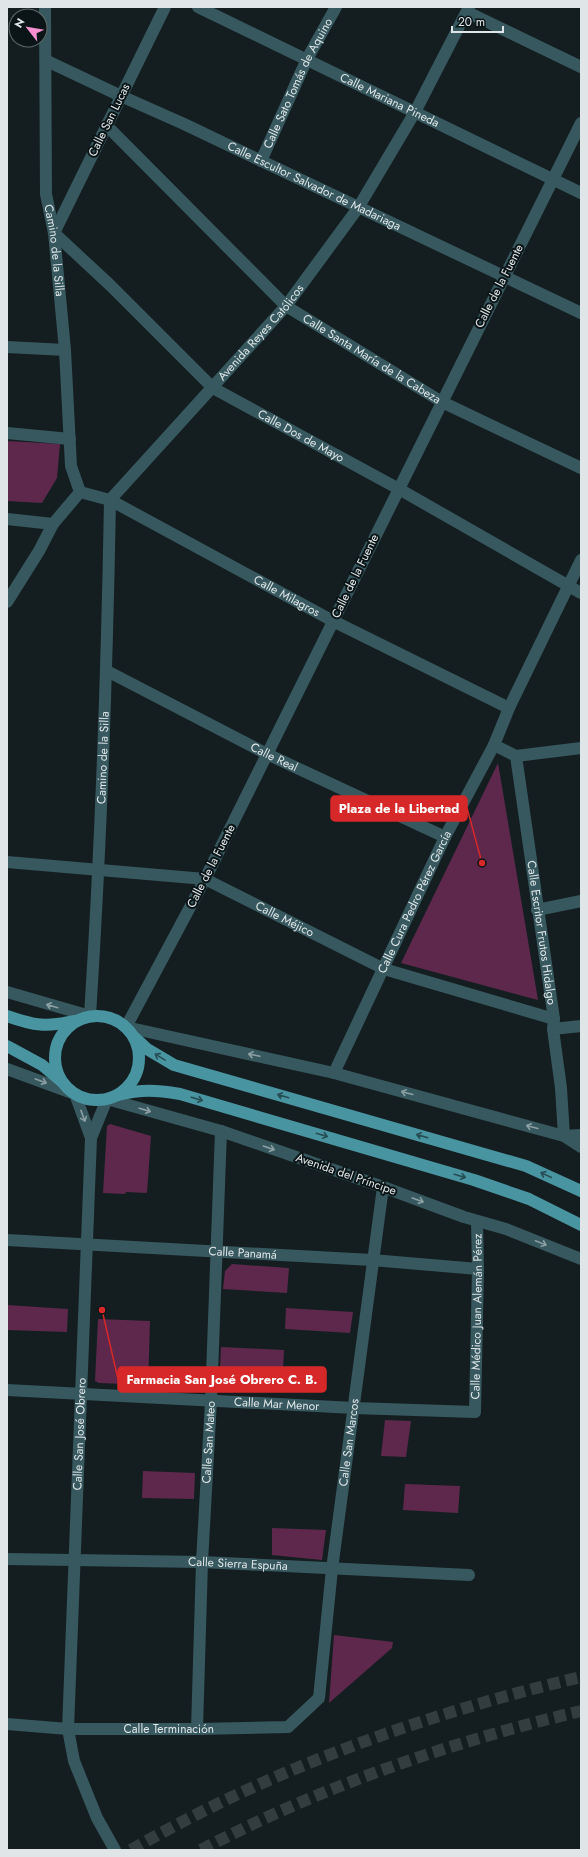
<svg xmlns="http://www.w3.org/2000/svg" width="588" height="1857" font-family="Jost,sans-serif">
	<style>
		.green { fill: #5d284b }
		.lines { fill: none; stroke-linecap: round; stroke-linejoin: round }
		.highway-tunnel { stroke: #333c3e; stroke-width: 12; stroke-dasharray: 12 6; stroke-linecap: butt }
		.street { stroke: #36585e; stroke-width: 12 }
		.primary { stroke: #4994a1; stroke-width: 12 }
		.oneway { stroke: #8b9fa3 }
		.oneway2 { stroke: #274e55 }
		.labels { text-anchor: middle; stroke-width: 4; stroke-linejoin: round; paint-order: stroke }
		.street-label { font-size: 12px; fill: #e0e6e8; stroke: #0b1517 }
		.leader { fill: none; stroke: #d62828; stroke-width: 1.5 }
		.callout-dot { fill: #d62828; stroke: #0b1517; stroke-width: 1.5 }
		.callout { fill: #d62828; stroke: #d62828; stroke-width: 1.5 }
		.callout-label { font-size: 13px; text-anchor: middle; font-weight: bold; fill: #fff }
	</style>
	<rect width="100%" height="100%" fill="#141e20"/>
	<g class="green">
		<polygon points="7,441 60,444 57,478 42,503 7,501"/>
		<polygon points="498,763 538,1000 401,963"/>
		<polygon points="110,1124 151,1136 147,1193 126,1192 125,1194 103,1193 107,1126"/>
		<polygon points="232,1264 289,1268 287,1293 223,1289 225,1271"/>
		<polygon points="7,1305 68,1309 67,1332 7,1330"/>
		<polygon points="286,1308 353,1312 350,1333 285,1329"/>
		<polygon points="98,1319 150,1321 148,1385 99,1383 95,1381"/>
		<polygon points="221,1347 284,1350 283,1370 220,1367"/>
		<polygon points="385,1420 411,1421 406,1457 381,1456"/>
		<polygon points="143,1471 195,1473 194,1499 142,1498"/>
		<polygon points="405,1484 460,1486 458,1513 403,1510"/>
		<polygon points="272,1528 326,1530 322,1560 272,1555"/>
		<polygon points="334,1635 393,1642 392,1648 329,1703"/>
	</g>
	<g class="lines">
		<g class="highway-tunnel">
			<path d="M131,1850C271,1769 424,1714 581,1677"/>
			<path d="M201,1850C320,1787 450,1742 581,1711"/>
		</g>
		<g class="street">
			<path id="s1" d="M45,7L46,194L54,233L65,350L71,466L80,492"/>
			<path id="s2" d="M165,7L54,233L110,285L213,388L399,489L581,593"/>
			<path id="s3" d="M198,7L581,193"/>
			<polyline points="467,12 581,67"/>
			<path id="s4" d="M47,61L121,96L184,124L581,313"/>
			<polyline points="581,123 205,879 126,1027 334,1073 564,1136 581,1147"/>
			<path id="s5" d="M106,125L286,306L442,402L581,468"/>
			<path id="s6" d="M261,161L307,59L336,7"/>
			<polyline points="7,347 65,350"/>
			<polyline points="7,433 70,439"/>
			<polyline points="7,519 53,524"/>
			<path id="s7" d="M7,602L39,551L53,524L80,492L110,500L286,306L358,208L415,112L469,7"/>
			<path id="s8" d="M107,671L267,754L445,837"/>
			<path id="s9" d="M494,745L516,756L554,1019L553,1029L561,1088L564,1136L581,1135"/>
			<polyline points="516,756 581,748"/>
			<path id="s10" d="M7,862L205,879L384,969L554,1019"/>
			<polyline points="537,910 581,901"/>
			<path id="s11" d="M7,992L90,1016C101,844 107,672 110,500L333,621L509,708"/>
			<polyline points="553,1029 581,1026"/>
			<polyline points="7,1069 75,1094 91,1138"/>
			<path id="s12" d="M334,1073L445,837L494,745L509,708L581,560"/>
			<path id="s13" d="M7,1240L372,1260L478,1269"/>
			<path id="s14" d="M7,1390L354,1408L475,1412L478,1269L477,1221"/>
			<path id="s15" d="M7,1559L202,1562L469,1575"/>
			<path id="s16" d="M7,1724L68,1729H197L288,1727L319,1698L332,1569L383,1187"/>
			<path id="s17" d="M197,1729L202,1562L211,1401L221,1131"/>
			<path id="s18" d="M115,1850L97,1818L74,1761L68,1729L91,1138L107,1099L221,1131L383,1187L464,1217L506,1229L581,1259"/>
		</g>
		<g class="primary">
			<path d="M7,1016C35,1026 46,1027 75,1021"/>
			<circle cx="97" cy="1058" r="42"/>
			<polyline points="134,1037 147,1049 174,1065 526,1166 581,1191"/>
			<polyline points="7,1046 42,1065 61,1081"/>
			<path d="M118,1095C142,1089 156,1090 180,1094L474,1180L529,1199L581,1225"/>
		</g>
	</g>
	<defs><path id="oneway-shaft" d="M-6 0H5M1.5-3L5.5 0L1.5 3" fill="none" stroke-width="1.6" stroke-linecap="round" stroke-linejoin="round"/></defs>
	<g class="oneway">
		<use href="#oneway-shaft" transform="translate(52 1006) rotate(-164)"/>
		<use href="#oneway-shaft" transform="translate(254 1055) rotate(-168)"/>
		<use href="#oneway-shaft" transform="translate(41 1081) rotate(20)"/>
		<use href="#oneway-shaft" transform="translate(407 1093) rotate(-165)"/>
		<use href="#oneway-shaft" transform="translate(145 1110) rotate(16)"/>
		<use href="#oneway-shaft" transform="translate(83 1116) rotate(70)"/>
		<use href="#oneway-shaft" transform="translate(532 1127) rotate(-165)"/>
		<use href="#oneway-shaft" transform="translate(269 1148) rotate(19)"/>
		<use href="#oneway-shaft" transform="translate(418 1200) rotate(20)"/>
		<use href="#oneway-shaft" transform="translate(541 1243) rotate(22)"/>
	</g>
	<g class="oneway2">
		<use href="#oneway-shaft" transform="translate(160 1057) rotate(-149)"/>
		<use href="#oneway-shaft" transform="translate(283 1096) rotate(-164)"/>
		<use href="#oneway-shaft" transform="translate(197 1099) rotate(16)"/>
		<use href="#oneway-shaft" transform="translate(322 1135) rotate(16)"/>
		<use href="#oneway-shaft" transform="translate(422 1136) rotate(-164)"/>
		<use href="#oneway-shaft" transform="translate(546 1175) rotate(-155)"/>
		<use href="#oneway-shaft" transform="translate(460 1176) rotate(16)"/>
	</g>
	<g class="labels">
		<g class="street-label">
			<text dy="4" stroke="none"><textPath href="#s6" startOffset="86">Calle Sato Tomás de Aquino</textPath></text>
			<text dy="4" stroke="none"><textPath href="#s3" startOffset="213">Calle Mariana Pineda</textPath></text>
			<text transform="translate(109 120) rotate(-64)" y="4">Calle San Lucas</text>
			<text dy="4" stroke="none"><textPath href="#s4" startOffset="295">Calle Escultor Salvador de Madariaga</textPath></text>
			<text dy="4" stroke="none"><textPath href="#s1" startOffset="244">Camino de la Silla</textPath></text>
			<text transform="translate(499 286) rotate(-63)" y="4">Calle de la Fuente</text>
			<text dy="4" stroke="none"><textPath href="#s7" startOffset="389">Avenida Reyes Católicos</textPath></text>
			<text dy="4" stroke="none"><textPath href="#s5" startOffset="356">Calle Santa María de la Cabeza</textPath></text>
			<text dy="4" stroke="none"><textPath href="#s2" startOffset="574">Calle Dos de Mayo</textPath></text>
			<text transform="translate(355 576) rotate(-64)" y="4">Calle de la Fuente</text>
			<text dy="4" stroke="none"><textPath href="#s11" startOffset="804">Calle Milagros</textPath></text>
			<text dy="4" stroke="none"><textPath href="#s8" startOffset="188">Calle Real</textPath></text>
			<text dy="4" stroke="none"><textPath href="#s11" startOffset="345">Camino de la Silla</textPath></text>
			<text transform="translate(211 866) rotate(-63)" y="4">Calle de la Fuente</text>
			<text dy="4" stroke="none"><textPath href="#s12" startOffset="189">Calle Cura Pedro Pérez García</textPath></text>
			<text dy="4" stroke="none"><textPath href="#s10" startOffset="288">Calle Méjico</textPath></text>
			<text dy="4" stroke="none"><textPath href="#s9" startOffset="203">Calle Escritor Frutos Hidalgo</textPath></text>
			<text transform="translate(346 1174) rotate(19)" y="4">Avenida del Príncipe</text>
			<text dy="4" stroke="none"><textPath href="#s13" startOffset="236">Calle Panamá</textPath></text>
			<text dy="4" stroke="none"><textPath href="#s14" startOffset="564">Calle Médico Juan Alemán Pérez</textPath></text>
			<text dy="4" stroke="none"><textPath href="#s14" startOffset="270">Calle Mar Menor</textPath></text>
			<text dy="4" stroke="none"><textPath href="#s18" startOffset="426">Calle San José Obrero</textPath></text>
			<text dy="4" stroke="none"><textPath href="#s17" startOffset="287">Calle San Mateo</textPath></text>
			<text dy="4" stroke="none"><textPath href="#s16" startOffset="581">Calle San Marcos</textPath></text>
			<text dy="4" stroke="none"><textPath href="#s15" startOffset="231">Calle Sierra Espuña</textPath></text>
			<text dy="4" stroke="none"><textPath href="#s16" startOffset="162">Calle Terminación</textPath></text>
		</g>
	</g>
	<path class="leader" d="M482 863L467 808M102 1310L118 1379"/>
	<g class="callout-dot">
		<circle cx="482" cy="863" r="4"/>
		<circle cx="102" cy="1310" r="4"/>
	</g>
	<g class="callout">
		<rect x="331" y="796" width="136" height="25" rx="4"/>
		<rect x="118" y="1367" width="208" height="25" rx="4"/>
	</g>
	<g class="callout-label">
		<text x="399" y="813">Plaza de la Libertad</text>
		<text x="222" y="1384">Farmacia San José Obrero C. B.</text>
	</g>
	<rect width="588" height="1857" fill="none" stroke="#e0e6e8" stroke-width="16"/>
	<g transform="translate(28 28) rotate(301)"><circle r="19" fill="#0b1517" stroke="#60696b"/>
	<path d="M0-3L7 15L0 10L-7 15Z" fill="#f690d0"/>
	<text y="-6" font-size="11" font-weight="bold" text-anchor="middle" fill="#e0e6e8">N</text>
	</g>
	<path d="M452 26v6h51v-6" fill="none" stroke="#e0e6e8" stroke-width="2"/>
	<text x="458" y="26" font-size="12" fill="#e0e6e8" stroke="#0b1517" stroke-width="3" paint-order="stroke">20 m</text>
</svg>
